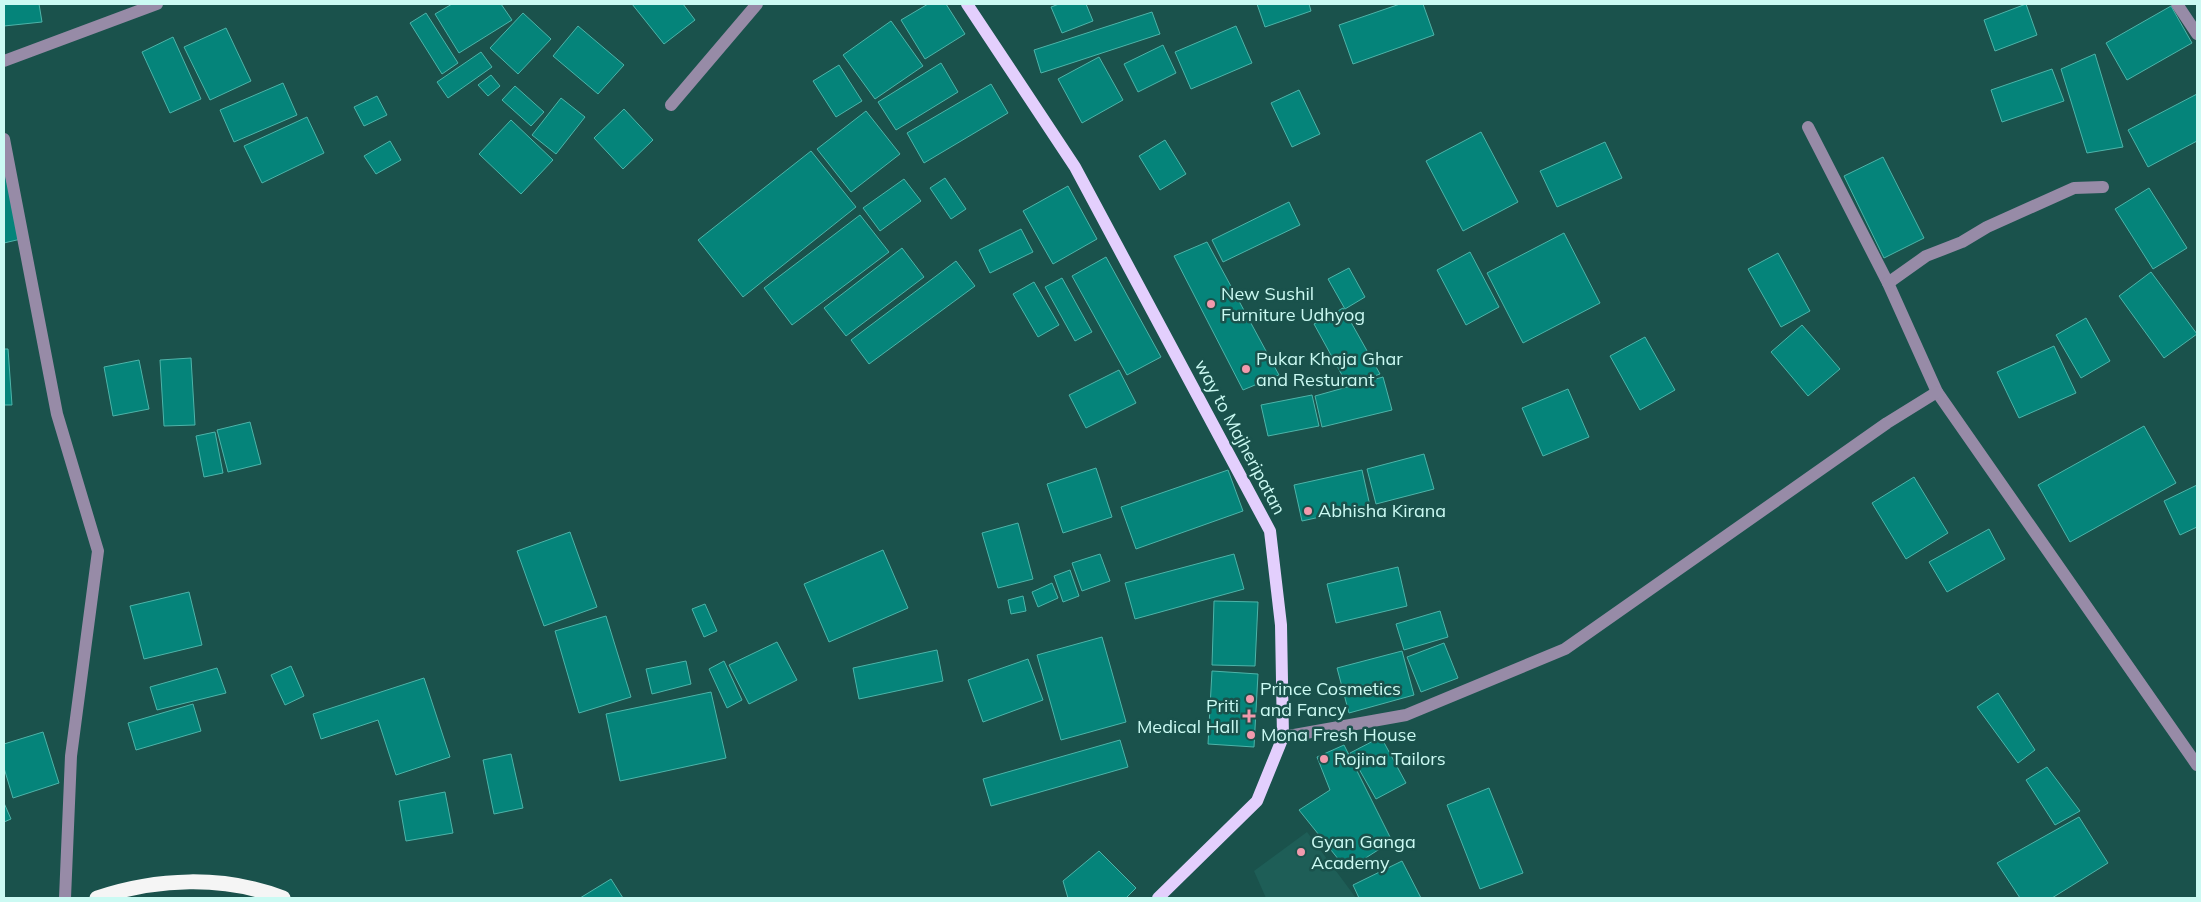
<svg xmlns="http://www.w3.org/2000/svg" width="2201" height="902" font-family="Mulish,sans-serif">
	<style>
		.built { fill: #1e5e57 }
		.building { fill: #05847a; stroke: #4db4a9 }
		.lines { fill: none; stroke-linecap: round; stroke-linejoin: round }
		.minor { stroke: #978ba7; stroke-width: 12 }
		.major { stroke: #e3cffd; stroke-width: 12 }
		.highway { stroke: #f5f5f5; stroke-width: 15 }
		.poi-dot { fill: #f29aad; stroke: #1a524c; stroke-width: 2 }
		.labels { text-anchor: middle; stroke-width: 5; stroke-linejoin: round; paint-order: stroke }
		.poi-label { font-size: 18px; fill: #cbfaf3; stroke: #1a524c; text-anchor: start }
		.street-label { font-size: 18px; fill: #cbfaf3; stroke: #1a524c }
	</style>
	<rect width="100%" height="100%" fill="#1a524c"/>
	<polygon class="built" points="1307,832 1356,898 1266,898 1254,871"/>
	<g class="building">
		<polygon points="4,4 39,4 42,22 4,26"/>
		<polygon points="452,4 501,4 512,20 459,53 435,14"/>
		<polygon points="632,4 683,4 695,20 664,44"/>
		<polygon points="928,4 946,4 965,34 925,59 901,20"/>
		<polygon points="1059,4 1086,4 1093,21 1062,33 1051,7"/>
		<polygon points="1257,4 1309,4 1311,11 1265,27"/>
		<polygon points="1400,4 1423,4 1434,35 1353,64 1339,25"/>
		<polygon points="2026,4 2037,35 1995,51 1984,20"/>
		<polygon points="2171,6 2192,43 2127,80 2106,43"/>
		<polygon points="1152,12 1160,34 1041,73 1034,50"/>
		<polygon points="426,13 458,63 442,74 410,23"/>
		<polygon points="523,13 551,39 518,74 490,48"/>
		<polygon points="891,21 923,66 875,99 843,55"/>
		<polygon points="578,26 624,65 598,94 553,56"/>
		<polygon points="1236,26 1252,63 1191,89 1175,52"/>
		<polygon points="226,28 251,81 210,100 184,47"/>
		<polygon points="173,37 201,99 170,113 142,52"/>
		<polygon points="1163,45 1176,73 1138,92 1124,64"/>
		<polygon points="481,52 492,67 448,98 437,82"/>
		<polygon points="2095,54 2123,147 2087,153 2061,69"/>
		<polygon points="1099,57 1123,100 1082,123 1058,79"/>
		<polygon points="941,63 958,92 896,130 878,102"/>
		<polygon points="839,65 862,101 836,117 813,81"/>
		<polygon points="2052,69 2064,101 2002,122 1991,90"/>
		<polygon points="491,75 500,86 488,96 478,85"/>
		<polygon points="283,83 297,115 234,142 220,110"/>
		<polygon points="991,84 1008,113 924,163 907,133"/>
		<polygon points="515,86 544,112 531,126 502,100"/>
		<polygon points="1299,90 1320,134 1292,147 1271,103"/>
		<polygon points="2197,94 2197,141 2148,167 2128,130"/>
		<polygon points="377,96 387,115 364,126 354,107"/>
		<polygon points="561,98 585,117 556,154 532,135"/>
		<polygon points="624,109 653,140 623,169 594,138"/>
		<polygon points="866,111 900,154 851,192 817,149"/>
		<polygon points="307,117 324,153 262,183 244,146"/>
		<polygon points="511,120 553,160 521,194 479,154"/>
		<polygon points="1481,132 1518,202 1463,231 1426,161"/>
		<polygon points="1165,140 1186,174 1160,190 1139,156"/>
		<polygon points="390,141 401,160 376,174 364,156"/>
		<polygon points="1605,142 1622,178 1557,207 1540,171"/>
		<polygon points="811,151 856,207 743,297 698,240"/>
		<polygon points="1883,157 1924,238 1884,258 1844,176"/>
		<polygon points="4,169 21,239 4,243"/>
		<polygon points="945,178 966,209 951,219 930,188"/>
		<polygon points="904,179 921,201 880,231 863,208"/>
		<polygon points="1068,186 1097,239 1053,264 1023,211"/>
		<polygon points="2149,188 2187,248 2153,269 2115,209"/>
		<polygon points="1289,202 1300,225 1223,262 1212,240"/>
		<polygon points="860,215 889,252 792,325 764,288"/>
		<polygon points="1021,229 1033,252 990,273 979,250"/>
		<polygon points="1564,233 1600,303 1523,343 1487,273"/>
		<polygon points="1207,242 1279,375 1243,390 1174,256"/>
		<polygon points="902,248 924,277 846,336 824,308"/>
		<polygon points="1470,252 1499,307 1466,325 1437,270"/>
		<polygon points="1778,253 1810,311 1781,327 1748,269"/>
		<polygon points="1106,257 1161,357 1127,375 1072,276"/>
		<polygon points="956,261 975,286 869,364 851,340"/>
		<polygon points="1349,268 1365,297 1345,309 1328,279"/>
		<polygon points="2151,272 2197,334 2164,358 2119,296"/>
		<polygon points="1062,278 1092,332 1075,341 1045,287"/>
		<polygon points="1034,282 1059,325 1038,337 1013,294"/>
		<polygon points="1343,308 1380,374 1348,386 1314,324"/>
		<polygon points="2086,318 2110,361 2081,378 2056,335"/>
		<polygon points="1802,325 1840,369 1808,396 1771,352"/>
		<polygon points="1645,337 1675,390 1640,410 1610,356"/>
		<polygon points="2054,346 2076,393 2019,418 1997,372"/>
		<polygon points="4,349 8,349 12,405 4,405"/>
		<polygon points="191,358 195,425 164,426 160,360"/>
		<polygon points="139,360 149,409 113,416 104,367"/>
		<polygon points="1119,370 1136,403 1086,428 1069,395"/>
		<polygon points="1383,377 1392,410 1322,427 1315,396"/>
		<polygon points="1568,389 1589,437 1543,456 1522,408"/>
		<polygon points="1312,395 1319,426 1268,436 1261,405"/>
		<polygon points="250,422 261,464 228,472 217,430"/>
		<polygon points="2144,426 2176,483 2070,542 2038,485"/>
		<polygon points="215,432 223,473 204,477 196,436"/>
		<polygon points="1424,454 1434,489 1376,504 1367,469"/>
		<polygon points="1096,468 1112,517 1063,533 1047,484"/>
		<polygon points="1228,470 1243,511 1136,549 1121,507"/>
		<polygon points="1362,470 1370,506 1302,521 1294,485"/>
		<polygon points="1914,477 1948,533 1906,559 1872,503"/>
		<polygon points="2197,485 2197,527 2180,535 2164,501"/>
		<polygon points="1018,523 1033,579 998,588 982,533"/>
		<polygon points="1989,529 2005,559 1947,592 1929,562"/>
		<polygon points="570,532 597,607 544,626 517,551"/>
		<polygon points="883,550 908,608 829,642 804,584"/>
		<polygon points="1100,554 1110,581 1082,591 1072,563"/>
		<polygon points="1234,554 1244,589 1135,619 1125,583"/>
		<polygon points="1398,567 1407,606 1336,623 1327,584"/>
		<polygon points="1070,570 1079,596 1063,602 1054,576"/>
		<polygon points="1052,583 1058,598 1038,607 1032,592"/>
		<polygon points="189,592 202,645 144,659 130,606"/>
		<polygon points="1023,596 1026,611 1011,614 1008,600"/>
		<polygon points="1214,601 1258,602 1255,666 1212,665"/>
		<polygon points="705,604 717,631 704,637 692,609"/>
		<polygon points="1440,611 1448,637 1404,650 1396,624"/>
		<polygon points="606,616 631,697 579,713 555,631"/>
		<polygon points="1102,637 1126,722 1061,740 1037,655"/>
		<polygon points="777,642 797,680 749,704 729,665"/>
		<polygon points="1444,643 1458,678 1421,692 1407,657"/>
		<polygon points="937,650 943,681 859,699 853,668"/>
		<polygon points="1402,651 1414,695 1349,713 1337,668"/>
		<polygon points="1028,659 1043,700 983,722 968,680"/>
		<polygon points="686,661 691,684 652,694 646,669"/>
		<polygon points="724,661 742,700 727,708 709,669"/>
		<polygon points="291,666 304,696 285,705 271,675"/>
		<polygon points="217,668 226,693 157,710 150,687"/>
		<polygon points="1212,671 1258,674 1254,747 1208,744"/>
		<polygon points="424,678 450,757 396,775 378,720 321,739 313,714"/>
		<polygon points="711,692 726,758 620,781 606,714"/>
		<polygon points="1998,693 2035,750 2018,763 1977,707"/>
		<polygon points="193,704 201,731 136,750 128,723"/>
		<polygon points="43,732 59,783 13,798 4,768 4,744"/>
		<polygon points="1381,737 1406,783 1376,799 1350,753"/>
		<polygon points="1120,740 1128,767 991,806 983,779"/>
		<polygon points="1344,745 1392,841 1347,870 1299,810 1330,790 1317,757"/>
		<polygon points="511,754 523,808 494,814 483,760"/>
		<polygon points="2047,767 2080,811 2055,825 2026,780"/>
		<polygon points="1489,788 1523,873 1480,889 1447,805"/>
		<polygon points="445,792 453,833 406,841 399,801"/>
		<polygon points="4,803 11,819 4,822"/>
		<polygon points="2079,817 2108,863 2052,898 2020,898 1997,863"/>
		<polygon points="1099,851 1136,888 1126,898 1068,898 1063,881"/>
		<polygon points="1402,861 1421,898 1359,898 1353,885"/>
		<polygon points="611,879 623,898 580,898"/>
	</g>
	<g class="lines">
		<g class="minor">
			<polyline points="2177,4 2197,34"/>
			<polyline points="4,61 157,4"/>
			<polyline points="671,105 757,4"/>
			<polyline points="1808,127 1888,283 1937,392 2197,765"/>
			<polyline points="4,139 57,414 98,551 71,756 65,898"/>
			<polyline points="1888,283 1926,256 1962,242 1987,227 2074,188 2103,187"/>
			<polyline points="1283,737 1406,715 1565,649 1887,423 1937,392"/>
		</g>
		<polyline class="major" points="967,4 1075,167 1270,531 1281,625 1283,737 1257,801 1158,898"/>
		<path class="highway" d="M97,898C156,878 223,875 283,898"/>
	</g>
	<g class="poi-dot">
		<circle cx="1211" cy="304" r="5"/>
		<circle cx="1246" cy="369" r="5"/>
		<circle cx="1308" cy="511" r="5"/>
		<circle cx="1250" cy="699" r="5"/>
		<path d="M1246.5 708.5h5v5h5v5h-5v5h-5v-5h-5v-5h5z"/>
		<circle cx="1251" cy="735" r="5"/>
		<circle cx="1324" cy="759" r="5"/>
		<circle cx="1301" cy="852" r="5"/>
	</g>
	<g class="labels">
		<g class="poi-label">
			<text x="1221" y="300">New Sushil<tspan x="1221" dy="21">Furniture Udhyog</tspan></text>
			<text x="1256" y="365">Pukar Khaja Ghar<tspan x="1256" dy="21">and Resturant</tspan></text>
			<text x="1318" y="517">Abhisha Kirana</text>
			<text x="1260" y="695">Prince Cosmetics<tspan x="1260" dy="21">and Fancy</tspan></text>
			<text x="1239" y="712" text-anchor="end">Priti<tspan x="1239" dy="21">Medical Hall</tspan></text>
			<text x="1261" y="741">Mona Fresh House</text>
			<text x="1334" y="765">Rojina Tailors</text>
			<text x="1311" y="848">Gyan Ganga<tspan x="1311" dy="21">Academy</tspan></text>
		</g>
		<g class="street-label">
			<text transform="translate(1240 437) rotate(62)" y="6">way to Majheripatan</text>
		</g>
	</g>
	<rect width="2201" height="902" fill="none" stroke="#cbfaf3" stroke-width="10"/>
</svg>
